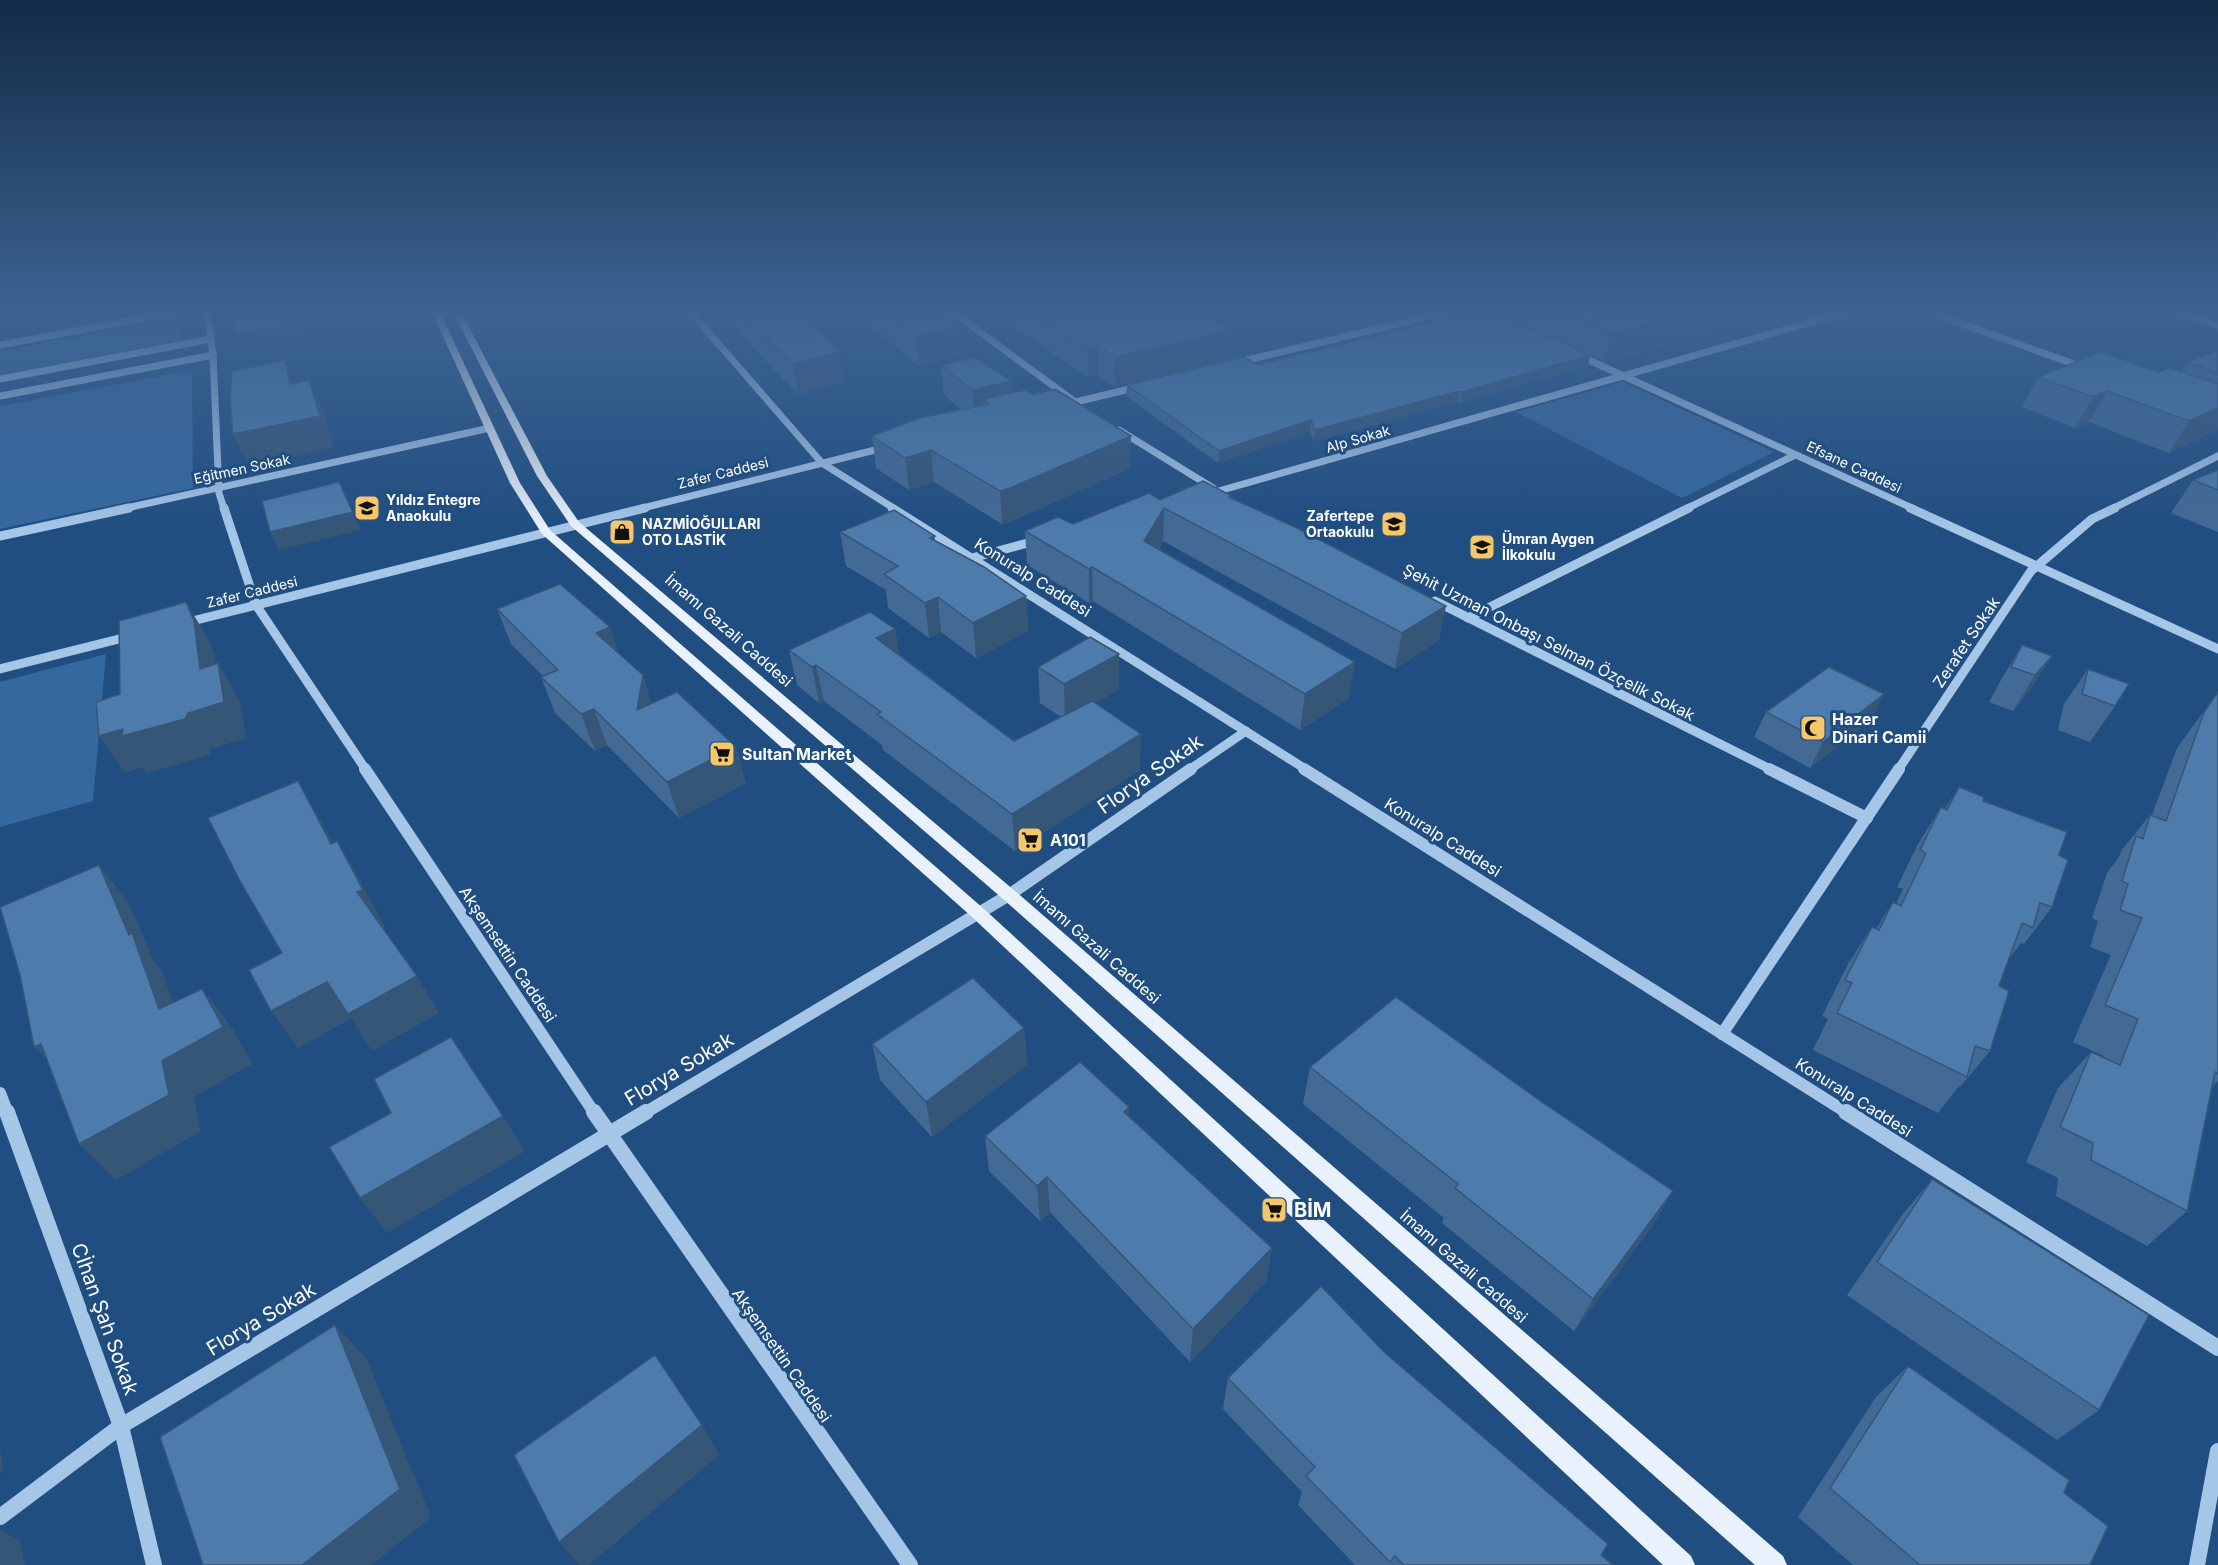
<svg xmlns="http://www.w3.org/2000/svg" width="2218" height="1565" font-family="Inter,sans-serif">
	<style>
		.green { fill: #35689f }
		.lines { fill: none; stroke-linecap: round; stroke-linejoin: round }
		.minor-far3 { stroke: #a6c6e8; stroke-width: 7 }
		.minor-far2 { stroke: #a6c6e8; stroke-width: 9 }
		.minor-far1 { stroke: #a6c6e8; stroke-width: 12 }
		.minor { stroke: #a6c6e8; stroke-width: 16 }
		.major { fill: #e9f1fd; fill-rule: evenodd }
		.wall { fill: #426a94 }
		.shaded-wall { fill: #365678 }
		.building { fill: #4d7bac; stroke: #365678; stroke-width: 1.5 }
		.labels { text-anchor: middle; stroke-width: 6; stroke-linejoin: round; paint-order: stroke }
		.far-street-label { font-size: 14px; fill: #fff; stroke: #214e81 }
		.far-poi-label { font-size: 14px; font-weight: bold; fill: #fff; stroke: #214e81; text-anchor: start }
		.street-label { font-size: 16px; fill: #fff; stroke: #214e81 }
		.poi-label { font-size: 16px; font-weight: bold; fill: #fff; stroke: #214e81; text-anchor: start }
		.near-street-label { font-size: 20px; fill: #fff; stroke: #214e81 }
		.near-poi-label { font-size: 20px; font-weight: bold; fill: #fff; stroke: #214e81; text-anchor: start }
	</style>
	<rect width="100%" height="100%" fill="#214e81"/>
	<g class="green">
		<polygon points="182,318 178,341 0,375 0,351"/>
		<polygon points="192,370 193,488 0,529 0,406"/>
		<polygon points="1623,382 1774,452 1682,498 1516,412"/>
		<polygon points="106,654 93,801 0,827 0,682"/>
	</g>
	<g class="lines">
		<g class="minor-far3">
			<polyline points="207,310 213,355 219,493 224,509"/>
			<polyline points="689,310 822,463 895,509"/>
			<polyline points="950,310 1078,404"/>
			<polyline points="1924,310 2085,368"/>
			<polyline points="2170,310 2218,325"/>
			<polyline points="0,345 186,310"/>
			<polyline points="1578,355 1914,509"/>
			<polyline points="1235,363 1455,310"/>
			<polyline points="0,379 211,339"/>
			<polyline points="0,396 213,355"/>
			<polyline points="1063,405 1138,387"/>
			<polyline points="1119,430 1213,488"/>
			<polyline points="1208,494 1854,310"/>
			<polyline points="122,509 490,428"/>
			<polyline points="639,509 887,447"/>
			<polyline points="1686,509 1795,455"/>
			<polyline points="2112,509 2218,456"/>
		</g>
		<g class="minor-far2">
			<polyline points="224,508 256,605 366,770"/>
			<polyline points="892,508 1307,770"/>
			<polyline points="1910,508 2218,649"/>
			<polyline points="0,536 129,508"/>
			<polyline points="972,558 1039,540"/>
			<polyline points="1435,601 1772,770"/>
			<polyline points="1468,618 1689,508"/>
			<polyline points="184,623 645,508"/>
			<polyline points="0,669 131,636"/>
			<polyline points="1189,770 1246,731"/>
			<polyline points="1898,770 2031,571 2092,519 2115,508"/>
		</g>
		<g class="minor-far1">
			<polyline points="365,769 595,1114"/>
			<polyline points="1304,769 1849,1114"/>
			<polyline points="1769,769 1867,818"/>
			<polyline points="1722,1034 1899,769"/>
			<polyline points="0,1093 8,1114"/>
			<polyline points="643,1114 1009,895 1191,769"/>
		</g>
		<g class="minor">
			<polyline points="7,1112 121,1426 154,1565"/>
			<polyline points="594,1112 910,1565"/>
			<polyline points="1846,1112 2218,1348"/>
			<polyline points="0,1517 121,1426 646,1112"/>
			<polyline points="2197,1565 2218,1451"/>
		</g>
		<g class="major">
			<polygon points="431,310 439,310 520,483 550,530 984,909 1691,1556 1695,1565 1663,1565 972,917 542,534 510,483"/>
			<polygon points="452,310 460,310 547,476 579,522 1015,891 1783,1556 1787,1565 1755,1565 1003,899 571,526 537,476"/>
		</g>
	</g>
	<g class="wall">
		<polygon points="722,310 798,310 845,382 798,394 759,354"/>
		<polygon points="856,310 944,310 965,355 919,366 857,315"/>
		<polygon points="989,310 1197,310 1230,359 1115,387 1098,375 1088,377"/>
		<polygon points="1500,310 1756,310 1752,321 1648,352 1604,361 1500,314 1501,310"/>
		<polygon points="2218,351 2218,429 2169,453 2089,422 2075,428 2022,407 2038,377 2181,372 2187,362"/>
		<polygon points="941,365 1012,381 1012,392 1130,468 1012,521 1002,524 934,482 909,490 876,468 872,436 961,410 944,395"/>
		<polygon points="1258,365 1588,366 1460,403 1457,402 1314,441 1310,432 1218,463 1126,396 1127,385"/>
		<polygon points="2218,470 2218,532 2171,513 2193,480"/>
		<polygon points="1232,496 1231,498 1439,640 1395,669 1163,541 1159,549 1349,698 1300,730 1093,601 1089,603 1027,565 1025,531 1073,524 1160,500"/>
		<polygon points="840,532 935,536 935,541 1026,596 1028,631 976,658 941,632 929,638 888,608 886,590 846,566"/>
		<polygon points="497,609 619,653 652,703 746,783 679,818 607,745 595,751 555,713 541,677 543,676 511,644"/>
		<polygon points="895,629 899,654 1014,741 1061,717 1040,703 1038,667 1119,689 1095,703 1140,770 1015,851 883,750 882,745 824,701 819,703 797,685 789,650"/>
		<polygon points="2022,645 2052,656 2029,691 2013,711 1989,702 2001,680"/>
		<polygon points="2088,669 2115,706 2090,742 2058,730 2064,704"/>
		<polygon points="2218,692 2218,1081 2212,1087 2187,1211 2147,1246 2056,1196 2058,1178 2026,1162 2058,1088 2091,1052 2104,1058 2104,1056 2073,1042 2111,955 2090,947 2098,921 2092,918 2107,873 2119,857 2121,851 2150,815 2152,815 2177,748"/>
		<polygon points="1766,712 1871,720 1810,768 1754,737"/>
		<polygon points="1959,787 1983,801 2059,855 2052,907 2024,944 2021,943 2009,959 1999,986 1990,1051 1960,1087 1959,1086 1938,1113 1813,1050 1828,1019 1822,1016 1848,964 1872,927 1876,929 1893,902 1896,904 1903,889 1897,887 1918,844 1941,807 1945,809"/>
		<polygon points="1024,1028 1027,1065 932,1137 880,1080 872,1044"/>
		<polygon points="1310,1067 1653,1225 1574,1331 1442,1223 1444,1218 1303,1104"/>
		<polygon points="1129,1107 1129,1116 1272,1248 1266,1282 1190,1362 1050,1212 1040,1221 989,1171 985,1136"/>
		<polygon points="1932,1179 2099,1410 2057,1440 1847,1295 1903,1214"/>
		<polygon points="1384,1352 1601,1555 1613,1565 1355,1565 1298,1505 1302,1492 1223,1409 1228,1378"/>
		<polygon points="1908,1366 2064,1493 2090,1565 1853,1565 1798,1517 1876,1397"/>
	</g>
	<g class="shaded-wall">
		<polygon points="293,310 298,310 304,342 245,352 236,334"/>
		<polygon points="1702,310 1756,310 1752,321 1648,352 1604,361 1612,332"/>
		<polygon points="963,326 965,355 919,366 916,336"/>
		<polygon points="1231,330 1230,359 1115,387 1115,357"/>
		<polygon points="1098,345 1098,375 1088,377 1088,348"/>
		<polygon points="840,352 845,382 798,394 793,364"/>
		<polygon points="1590,355 1588,366 1460,403 1462,392"/>
		<polygon points="285,360 298,390 290,384"/>
		<polygon points="309,380 323,410 334,447 249,466 233,434"/>
		<polygon points="1012,381 1013,412 983,399 985,419 975,421 972,390"/>
		<polygon points="1459,391 1457,402 1314,441 1315,430"/>
		<polygon points="2107,391 2089,422 2075,428 2093,397"/>
		<polygon points="2218,408 2218,429 2169,453 2189,421"/>
		<polygon points="1311,420 1310,432 1218,463 1219,451"/>
		<polygon points="1131,436 1130,468 1012,521 1002,524 1000,491"/>
		<polygon points="931,450 934,482 909,490 905,458"/>
		<polygon points="1164,508 1163,541 1144,574 1144,541"/>
		<polygon points="353,512 361,530 279,550 270,532"/>
		<polygon points="1092,567 1093,601 1089,603 1089,569"/>
		<polygon points="1026,596 1028,631 976,658 973,623"/>
		<polygon points="938,597 941,632 929,638 925,603"/>
		<polygon points="186,602 207,637 215,656 222,702 218,663 239,699 246,738 211,749 209,755 147,773 143,767 125,773 99,736 123,729 200,669"/>
		<polygon points="1446,606 1439,640 1395,669 1402,633"/>
		<polygon points="610,627 622,662 596,633"/>
		<polygon points="895,629 900,664 876,638"/>
		<polygon points="1119,654 1119,689 1065,720 1064,684"/>
		<polygon points="2052,656 2029,691 2013,711 2035,675"/>
		<polygon points="1355,662 1349,698 1300,730 1305,694"/>
		<polygon points="816,665 824,701 819,703 812,667"/>
		<polygon points="643,675 654,711 637,710"/>
		<polygon points="1884,694 1871,720 1810,768 1823,742"/>
		<polygon points="594,709 607,745 595,751 581,714"/>
		<polygon points="1141,734 1140,770 1015,851 1012,814"/>
		<polygon points="736,747 746,783 679,818 667,782"/>
		<polygon points="298,781 319,818 353,881 331,844"/>
		<polygon points="337,841 359,878 385,927 379,929 357,892"/>
		<polygon points="99,865 128,902 154,961 161,970 190,1046 159,1009"/>
		<polygon points="417,976 439,1013 372,1051 351,1019 298,1048 271,1011 327,982"/>
		<polygon points="202,989 231,1026 252,1064 194,1097 201,1131 116,1180 79,1144"/>
		<polygon points="1024,1028 1027,1065 932,1137 926,1102"/>
		<polygon points="41,1044 70,1083 34,1047"/>
		<polygon points="1129,1107 1129,1143 1124,1112"/>
		<polygon points="503,1116 525,1151 387,1233 360,1198"/>
		<polygon points="1047,1177 1050,1212 1040,1221 1037,1186"/>
		<polygon points="1673,1191 1653,1225 1574,1331 1593,1299"/>
		<polygon points="1272,1248 1266,1282 1190,1362 1193,1329"/>
		<polygon points="335,1325 366,1358 431,1517 371,1565 302,1565"/>
		<polygon points="702,1425 719,1455 589,1565 580,1565 559,1542"/>
		<polygon points="0,1450 4,1471 0,1473"/>
		<polygon points="0,1530 20,1541 25,1565 0,1565"/>
	</g>
	<g class="building">
		<polygon points="231,310 293,310 296,324 236,334"/>
		<polygon points="741,310 798,310 840,352 793,364 753,325"/>
		<polygon points="882,310 944,310 963,326 916,336"/>
		<polygon points="1029,310 1197,310 1231,330 1115,357 1098,345 1088,348"/>
		<polygon points="1478,310 1489,310 1590,355 1462,392 1459,391 1315,430 1311,420 1219,451 1127,385 1244,357 1258,365"/>
		<polygon points="1562,310 1702,310 1657,323 1612,332"/>
		<polygon points="2218,351 2218,373 2187,362"/>
		<polygon points="2101,352 2158,372 2170,368 2218,384 2218,408 2189,421 2107,391 2093,397 2038,377"/>
		<polygon points="974,357 1012,381 972,390 941,365"/>
		<polygon points="285,360 290,384 309,380 320,416 233,434 230,401 232,371"/>
		<polygon points="1055,389 1131,436 1010,488 1000,491 931,450 905,458 872,436 919,418 989,404 983,399 1025,390 1033,395"/>
		<polygon points="2218,470 2218,490 2193,480"/>
		<polygon points="1203,481 1232,496 1229,497 1297,528 1446,606 1402,633 1164,508 1144,541 1355,662 1305,694 1092,567 1089,569 1025,531 1058,517 1073,524 1149,493 1160,500"/>
		<polygon points="339,482 353,512 270,532 262,501"/>
		<polygon points="894,510 935,536 930,538 984,567 1026,596 973,623 938,597 925,603 884,574 898,566 840,532"/>
		<polygon points="560,584 610,627 596,633 643,675 637,710 677,692 736,747 667,782 594,709 581,714 541,677 558,670 497,609"/>
		<polygon points="186,602 194,621 200,669 218,663 224,702 188,713 185,719 122,736 123,729 99,736 96,702 120,694 119,621"/>
		<polygon points="870,612 895,629 876,638 1014,741 1092,701 1141,734 1012,814 877,714 881,712 816,665 812,667 789,650"/>
		<polygon points="1090,637 1119,654 1064,684 1038,667"/>
		<polygon points="2022,645 2052,656 2035,675 2011,667"/>
		<polygon points="1829,667 1884,694 1823,742 1766,712"/>
		<polygon points="2088,669 2129,684 2115,706 2082,694"/>
		<polygon points="2218,692 2218,1074 2215,1072 2187,1211 2091,1160 2093,1143 2060,1127 2091,1052 2120,1065 2138,1019 2105,1005 2142,918 2120,910 2128,884 2122,881 2136,836 2143,839 2150,815 2166,821 2204,712"/>
		<polygon points="298,781 331,844 337,841 363,890 357,892 417,976 348,1014 327,982 271,1011 249,970 282,953 241,883 208,818"/>
		<polygon points="1959,787 1984,797 1983,801 2067,832 2059,855 2068,860 2052,907 2040,903 2033,928 2022,923 1999,986 2009,991 1990,1051 1975,1046 1967,1077 1837,1013 1852,983 1845,980 1872,927 1879,930 1893,902 1901,906 1926,853 1920,850 1941,807 1947,810"/>
		<polygon points="99,865 129,935 132,933 159,1009 202,989 223,1027 162,1061 169,1095 79,1144 41,1044 34,1047 20,975 0,907"/>
		<polygon points="973,978 1024,1028 926,1102 872,1044"/>
		<polygon points="1396,997 1539,1100 1673,1191 1593,1299 1455,1188 1458,1184 1310,1067"/>
		<polygon points="451,1037 503,1116 360,1198 329,1147 391,1113 374,1079"/>
		<polygon points="1080,1062 1129,1107 1124,1112 1272,1248 1193,1329 1047,1177 1037,1186 985,1136"/>
		<polygon points="1932,1179 2149,1315 2099,1410 1877,1262"/>
		<polygon points="1321,1286 1384,1352 1608,1544 1601,1555 1613,1565 1404,1565 1395,1556 1390,1562 1306,1476 1315,1467 1228,1378"/>
		<polygon points="335,1325 400,1489 302,1565 203,1565 160,1437"/>
		<polygon points="655,1355 702,1425 559,1542 514,1455"/>
		<polygon points="1908,1366 2069,1480 2064,1493 2108,1526 2090,1565 1920,1565 1830,1488"/>
	</g>
	<linearGradient id="sky" x2="0" y2="1"><stop stop-color="#122b47"/><stop offset="0.59" stop-color="#3d6392"/><stop offset="1" stop-color="#3d6392" stop-opacity="0"/></linearGradient>
	<rect width="2218" height="529" fill="url(#sky)"/>
	<defs>
		<g id="school-square" transform="scale(1.35)"><rect x="-9" y="-9" width="18" height="18" rx="4" fill="#f5c768" stroke="#214e81"/><path d="M0-5L7-2L0 1L-7-2ZM-4 1L0 2.5L4 1V4Q0 6-4 4Z" fill="#111"/></g>
		<g id="shop-square" transform="scale(1.35)"><rect x="-9" y="-9" width="18" height="18" rx="4" fill="#f5c768" stroke="#214e81"/><path d="M-5-2.5h2.3a2.7 3.5 0 0 1 5.4 0H5L5.5 6h-11ZM-1.5-2.5h3a1.5 2.3 0 0 0-3 0Z" fill="#111"/></g>
		<g id="mosque-square" transform="scale(1.35)"><rect x="-9" y="-9" width="18" height="18" rx="4" fill="#f5c768" stroke="#214e81"/><path d="M3.5-4.9A6 6 0 1 0 3.5 4.9A5 5 0 1 1 3.5-4.9Z" fill="#111"/></g>
		<g id="supermarket-square" transform="scale(1.35)"><rect x="-9" y="-9" width="18" height="18" rx="4" fill="#f5c768" stroke="#214e81"/><path d="M-6-5.5h2.5l.6 2H6L4.5 2H-2.5L-4.4-4H-6ZM-1.5 3.2a1.3 1.3 0 1 0 .1 0ZM3 3.2a1.3 1.3 0 1 0 .1 0Z" fill="#111"/></g>
	</defs>
	<g fill-rule="evenodd">
		<use href="#school-square" x="367" y="508"/>
		<use href="#school-square" x="1394" y="524"/>
		<use href="#shop-square" x="622" y="532"/>
		<use href="#school-square" x="1482" y="547"/>
		<use href="#mosque-square" x="1813" y="728"/>
		<use href="#supermarket-square" x="722" y="754"/>
		<use href="#supermarket-square" x="1030" y="840"/>
		<use href="#supermarket-square" x="1274" y="1210"/>
	</g>
	<g class="labels">
		<g class="far-street-label">
			<text transform="translate(1358 439) rotate(-16)" y="5">Alp Sokak</text>
			<text transform="translate(1854 467) rotate(25)" y="5">Efsane Caddesi</text>
			<text transform="translate(242 469) rotate(-12)" y="5">Eğitmen Sokak</text>
			<text transform="translate(723 473) rotate(-14)" y="5">Zafer Caddesi</text>
			<text transform="translate(252 592) rotate(-14)" y="5">Zafer Caddesi</text>
		</g>
		<g class="far-poi-label">
			<text x="386" y="505">Yıldız Entegre<tspan x="386" dy="16">Anaokulu</tspan></text>
			<text x="1374" y="521" text-anchor="end">Zafertepe<tspan x="1374" dy="16">Ortaokulu</tspan></text>
			<text x="642" y="529">NAZMİOĞULLARI<tspan x="642" dy="16">OTO LASTİK</tspan></text>
			<text x="1502" y="544">Ümran Aygen<tspan x="1502" dy="16">İlkokulu</tspan></text>
		</g>
		<g class="street-label">
			<text transform="translate(1033 577) rotate(32)" y="6">Konuralp Caddesi</text>
			<text transform="translate(729 630) rotate(41)" y="6">İmamı Gazali Caddesi</text>
			<text transform="translate(1549 642) rotate(27)" y="6">Şehit Uzman Onbaşı Selman Özçelik Sokak</text>
			<text transform="translate(1966 642) rotate(-56)" y="6">Zerafet Sokak</text>
			<text transform="translate(1443 837) rotate(32)" y="6">Konuralp Caddesi</text>
			<text transform="translate(1097 947) rotate(41)" y="6">İmamı Gazali Caddesi</text>
			<text transform="translate(508 954) rotate(56)" y="6">Akşemsettin Caddesi</text>
			<text transform="translate(1854 1097) rotate(32)" y="6">Konuralp Caddesi</text>
			<text transform="translate(1464 1266) rotate(41)" y="6">İmamı Gazali Caddesi</text>
			<text transform="translate(782 1355) rotate(55)" y="6">Akşemsettin Caddesi</text>
		</g>
		<g class="poi-label">
			<text x="1832" y="725">Hazer<tspan x="1832" dy="18">Dinari Camii</tspan></text>
			<text x="742" y="760">Sultan Market</text>
			<text x="1050" y="846">A101</text>
		</g>
		<g class="near-street-label">
			<text transform="translate(1150 774) rotate(-35)" y="7">Florya Sokak</text>
			<text transform="translate(679 1069) rotate(-31)" y="7">Florya Sokak</text>
			<text transform="translate(105 1319) rotate(70)" y="7">Cİhan Şah Sokak</text>
			<text transform="translate(261 1319) rotate(-31)" y="7">Florya Sokak</text>
		</g>
		<g class="near-poi-label">
			<text x="1294" y="1217">BİM</text>
		</g>
	</g>
</svg>
